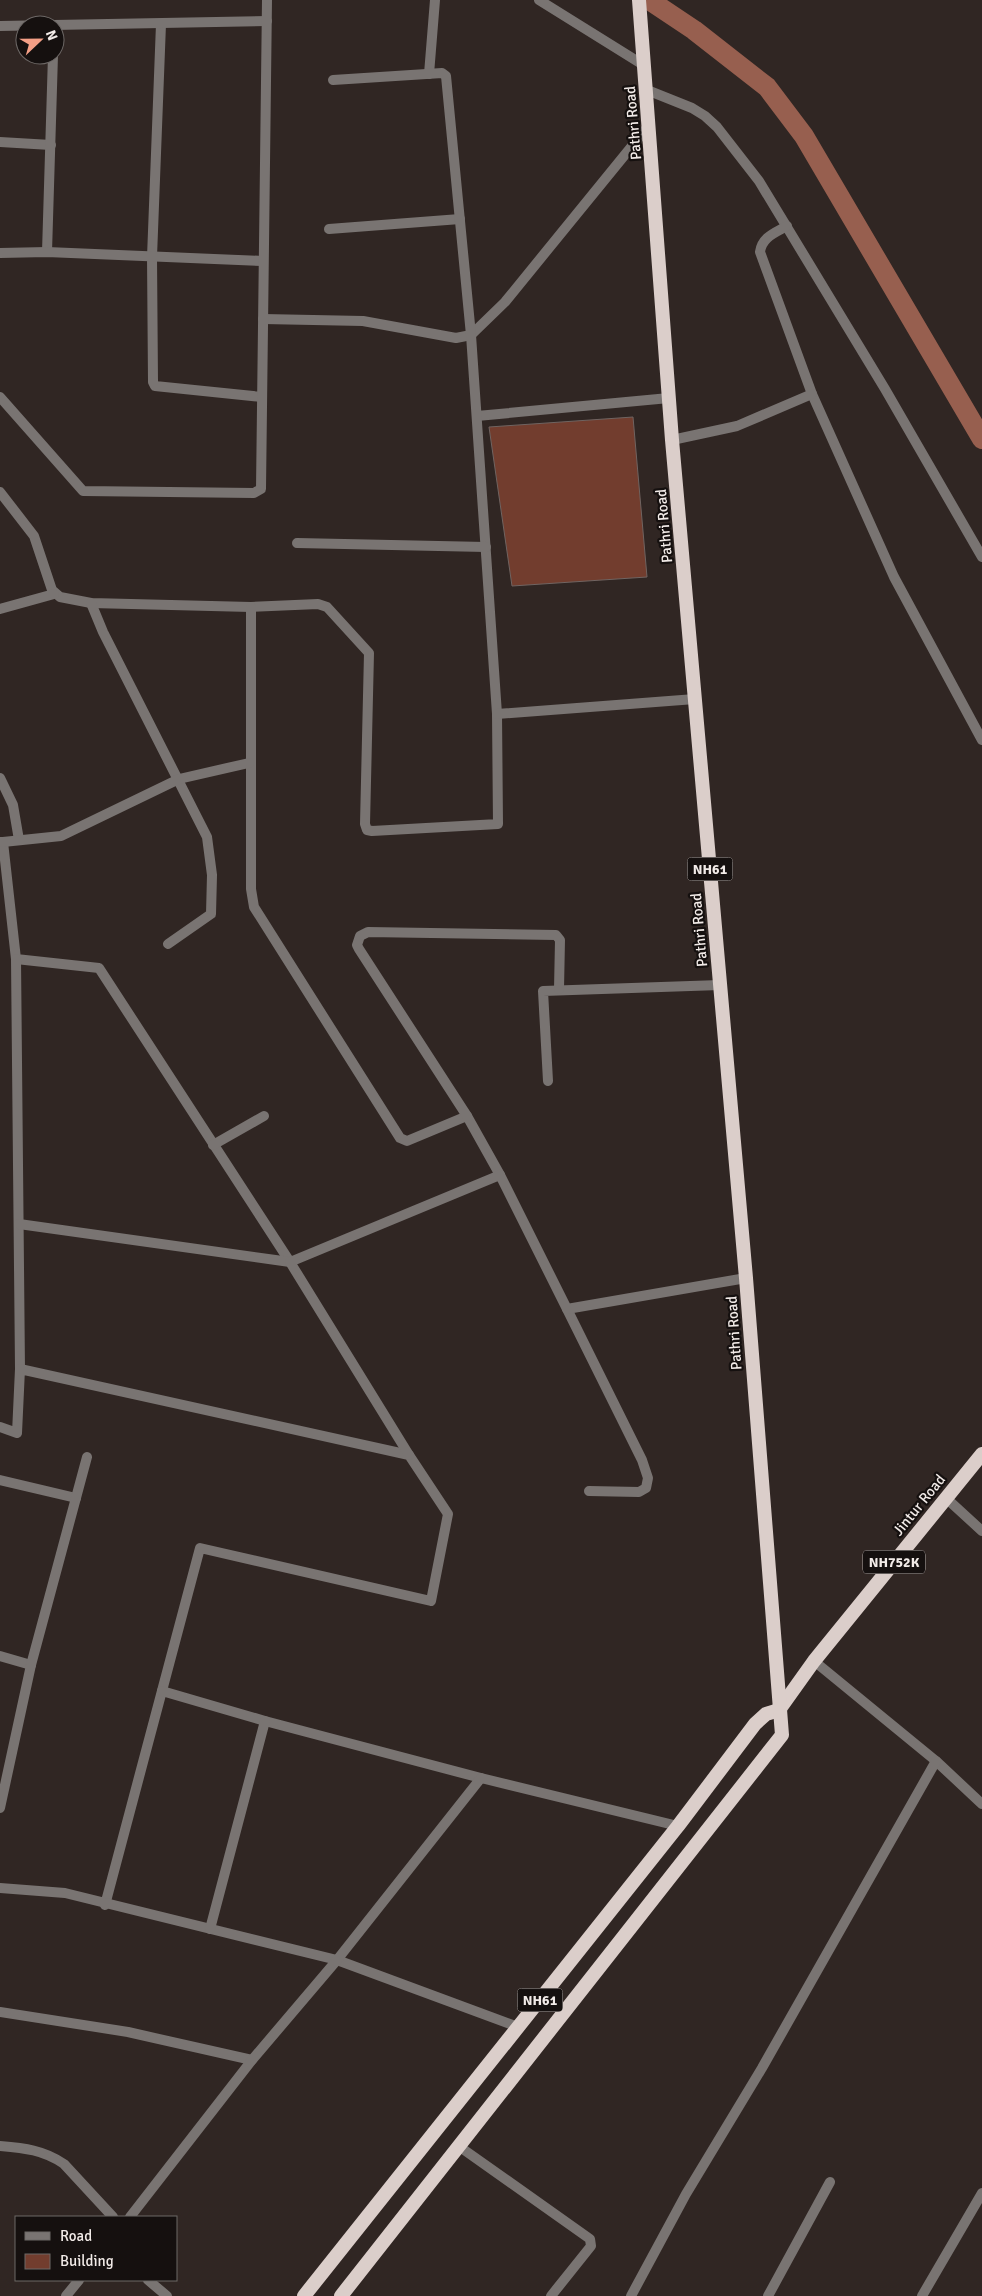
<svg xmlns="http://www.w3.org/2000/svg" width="982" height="2296" font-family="Signika,sans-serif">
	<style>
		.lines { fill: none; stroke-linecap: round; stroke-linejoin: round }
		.canal { stroke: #975f4f; stroke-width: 20 }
		.building { fill: #723d2e; stroke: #706461 }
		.minor { stroke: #797472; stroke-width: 10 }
		.trunk { stroke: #dbceca; stroke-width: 14 }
		.labels { text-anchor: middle; stroke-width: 4.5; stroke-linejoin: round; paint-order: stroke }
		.shield { fill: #15100f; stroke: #b0a9a7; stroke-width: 1 }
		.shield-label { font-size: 14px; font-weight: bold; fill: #f2ebe8 }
		.street-label { font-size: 15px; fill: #f2ebe8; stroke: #15100f }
	</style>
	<rect width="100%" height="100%" fill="#302623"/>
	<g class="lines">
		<polyline class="canal" points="649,0 694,30 767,87 804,136 982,439"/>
	</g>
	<polygon class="building" points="633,417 647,577 512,586 489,427"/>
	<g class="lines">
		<g class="minor">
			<polyline points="539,0 645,66"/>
			<polyline points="161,24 152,257 153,382 155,386 262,397"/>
			<polyline points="0,26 267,21"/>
			<polyline points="429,74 435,0"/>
			<polyline points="647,90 692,108 705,116 717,127 759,181 885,389 982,557"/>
			<polyline points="0,142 51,145"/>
			<path d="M787,226C775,233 762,237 760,252L812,394L894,577L982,740"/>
			<polyline points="329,229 460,219"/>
			<polyline points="47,252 53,55"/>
			<polyline points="0,253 47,252 263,261"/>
			<polyline points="263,319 363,321 456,338 471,335 505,302 650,124"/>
			<polyline points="0,397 83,491 254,493 261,489 267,0"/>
			<polyline points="477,416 669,398"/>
			<polyline points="672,440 737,426 812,394"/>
			<polyline points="0,492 34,536 52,590 60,597 91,603 251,607 318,604 327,607 369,653 365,824 367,830 372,831 498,824 497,714 471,335 446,76 442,73 333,80"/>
			<polyline points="297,543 486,547"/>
			<polyline points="91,603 103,632 207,837 212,875 211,914 168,944"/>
			<polyline points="251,607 251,889 254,907 400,1138 407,1141 467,1116"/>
			<polyline points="0,609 54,594"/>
			<polyline points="497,714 695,699"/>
			<polyline points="0,778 13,805 19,840"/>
			<polyline points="0,842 3,842 16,959 99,968 290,1262"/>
			<polyline points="3,842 61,836 179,779 249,763"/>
			<polyline points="16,959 20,1369"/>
			<polyline points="548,1081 543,991 720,985"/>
			<polyline points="213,1145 264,1116"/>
			<polyline points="500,1175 467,1116 359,949 357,945 360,936 368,932 556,935 560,940 559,989"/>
			<polyline points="19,1224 290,1262"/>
			<polyline points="567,1309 642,1460 648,1478 646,1488 639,1492 589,1491"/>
			<polyline points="0,1427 17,1433 20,1369 409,1455 448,1514 431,1601 200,1548 105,1905"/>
			<polyline points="409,1455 290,1262 500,1175 567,1309 746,1278"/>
			<polyline points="0,1480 76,1498"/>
			<polyline points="946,1498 982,1531"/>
			<polyline points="0,1656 31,1665"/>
			<polyline points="814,1661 936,1761 982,1804"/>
			<polyline points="162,1691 265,1721 481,1778"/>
			<polyline points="0,1808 31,1665 87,1457"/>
			<polyline points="0,1888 65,1893 337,1960 518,2027"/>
			<polyline points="210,1929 265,1721"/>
			<polyline points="0,2012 128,2032 252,2060"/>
			<path d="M0,2146C24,2148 44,2150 64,2164L113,2217"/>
			<polyline points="460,2147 590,2239 591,2246 551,2296"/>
			<polyline points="130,2217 252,2060 337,1960 481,1778 678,1826"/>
			<polyline points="148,2280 167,2296"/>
			<polyline points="66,2296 79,2280"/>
			<polyline points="631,2296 686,2194 762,2068 936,1761"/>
			<polyline points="768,2296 830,2182"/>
			<polyline points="922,2296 982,2193"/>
		</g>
		<g class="trunk">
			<polyline points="304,2296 678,1826 755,1724 766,1714 779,1710 814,1661 982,1454"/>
			<polyline points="341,2296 782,1735 746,1278 672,440 639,0"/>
		</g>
	</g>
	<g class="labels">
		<g class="shield">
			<rect x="687.5" y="857.5" width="45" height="23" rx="4"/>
			<rect x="863" y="1550.5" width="62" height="23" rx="4"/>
			<rect x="517.5" y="1988.5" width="45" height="23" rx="4"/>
		</g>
		<g class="shield-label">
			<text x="710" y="874">NH61</text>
			<text x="894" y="1567">NH752K</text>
			<text x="540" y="2005">NH61</text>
		</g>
		<g class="street-label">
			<text transform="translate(633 123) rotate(-95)" y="5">Pathri Road</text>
			<text transform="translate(664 526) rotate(-95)" y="5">Pathri Road</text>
			<text transform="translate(699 930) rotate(-95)" y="5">Pathri Road</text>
			<text transform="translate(734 1333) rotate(-94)" y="5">Pathri Road</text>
			<text transform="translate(919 1505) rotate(-51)" y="5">Jintur Road</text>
		</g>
	</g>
	<rect x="15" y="2216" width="162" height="65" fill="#15100f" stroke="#6d6866"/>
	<rect x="25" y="2232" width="25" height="8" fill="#797472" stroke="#6d6866"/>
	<text x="60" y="2241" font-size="15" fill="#f2ebe8">Road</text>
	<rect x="25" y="2254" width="25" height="15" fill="#723d2e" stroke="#6d6866"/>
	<text x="60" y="2266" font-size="15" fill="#f2ebe8">Building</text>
	<g transform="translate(40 40) rotate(68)"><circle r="24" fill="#15100f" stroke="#6d6866"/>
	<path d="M0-4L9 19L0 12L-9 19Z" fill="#f49f86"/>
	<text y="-8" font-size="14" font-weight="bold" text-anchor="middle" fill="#f2ebe8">N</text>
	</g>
</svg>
